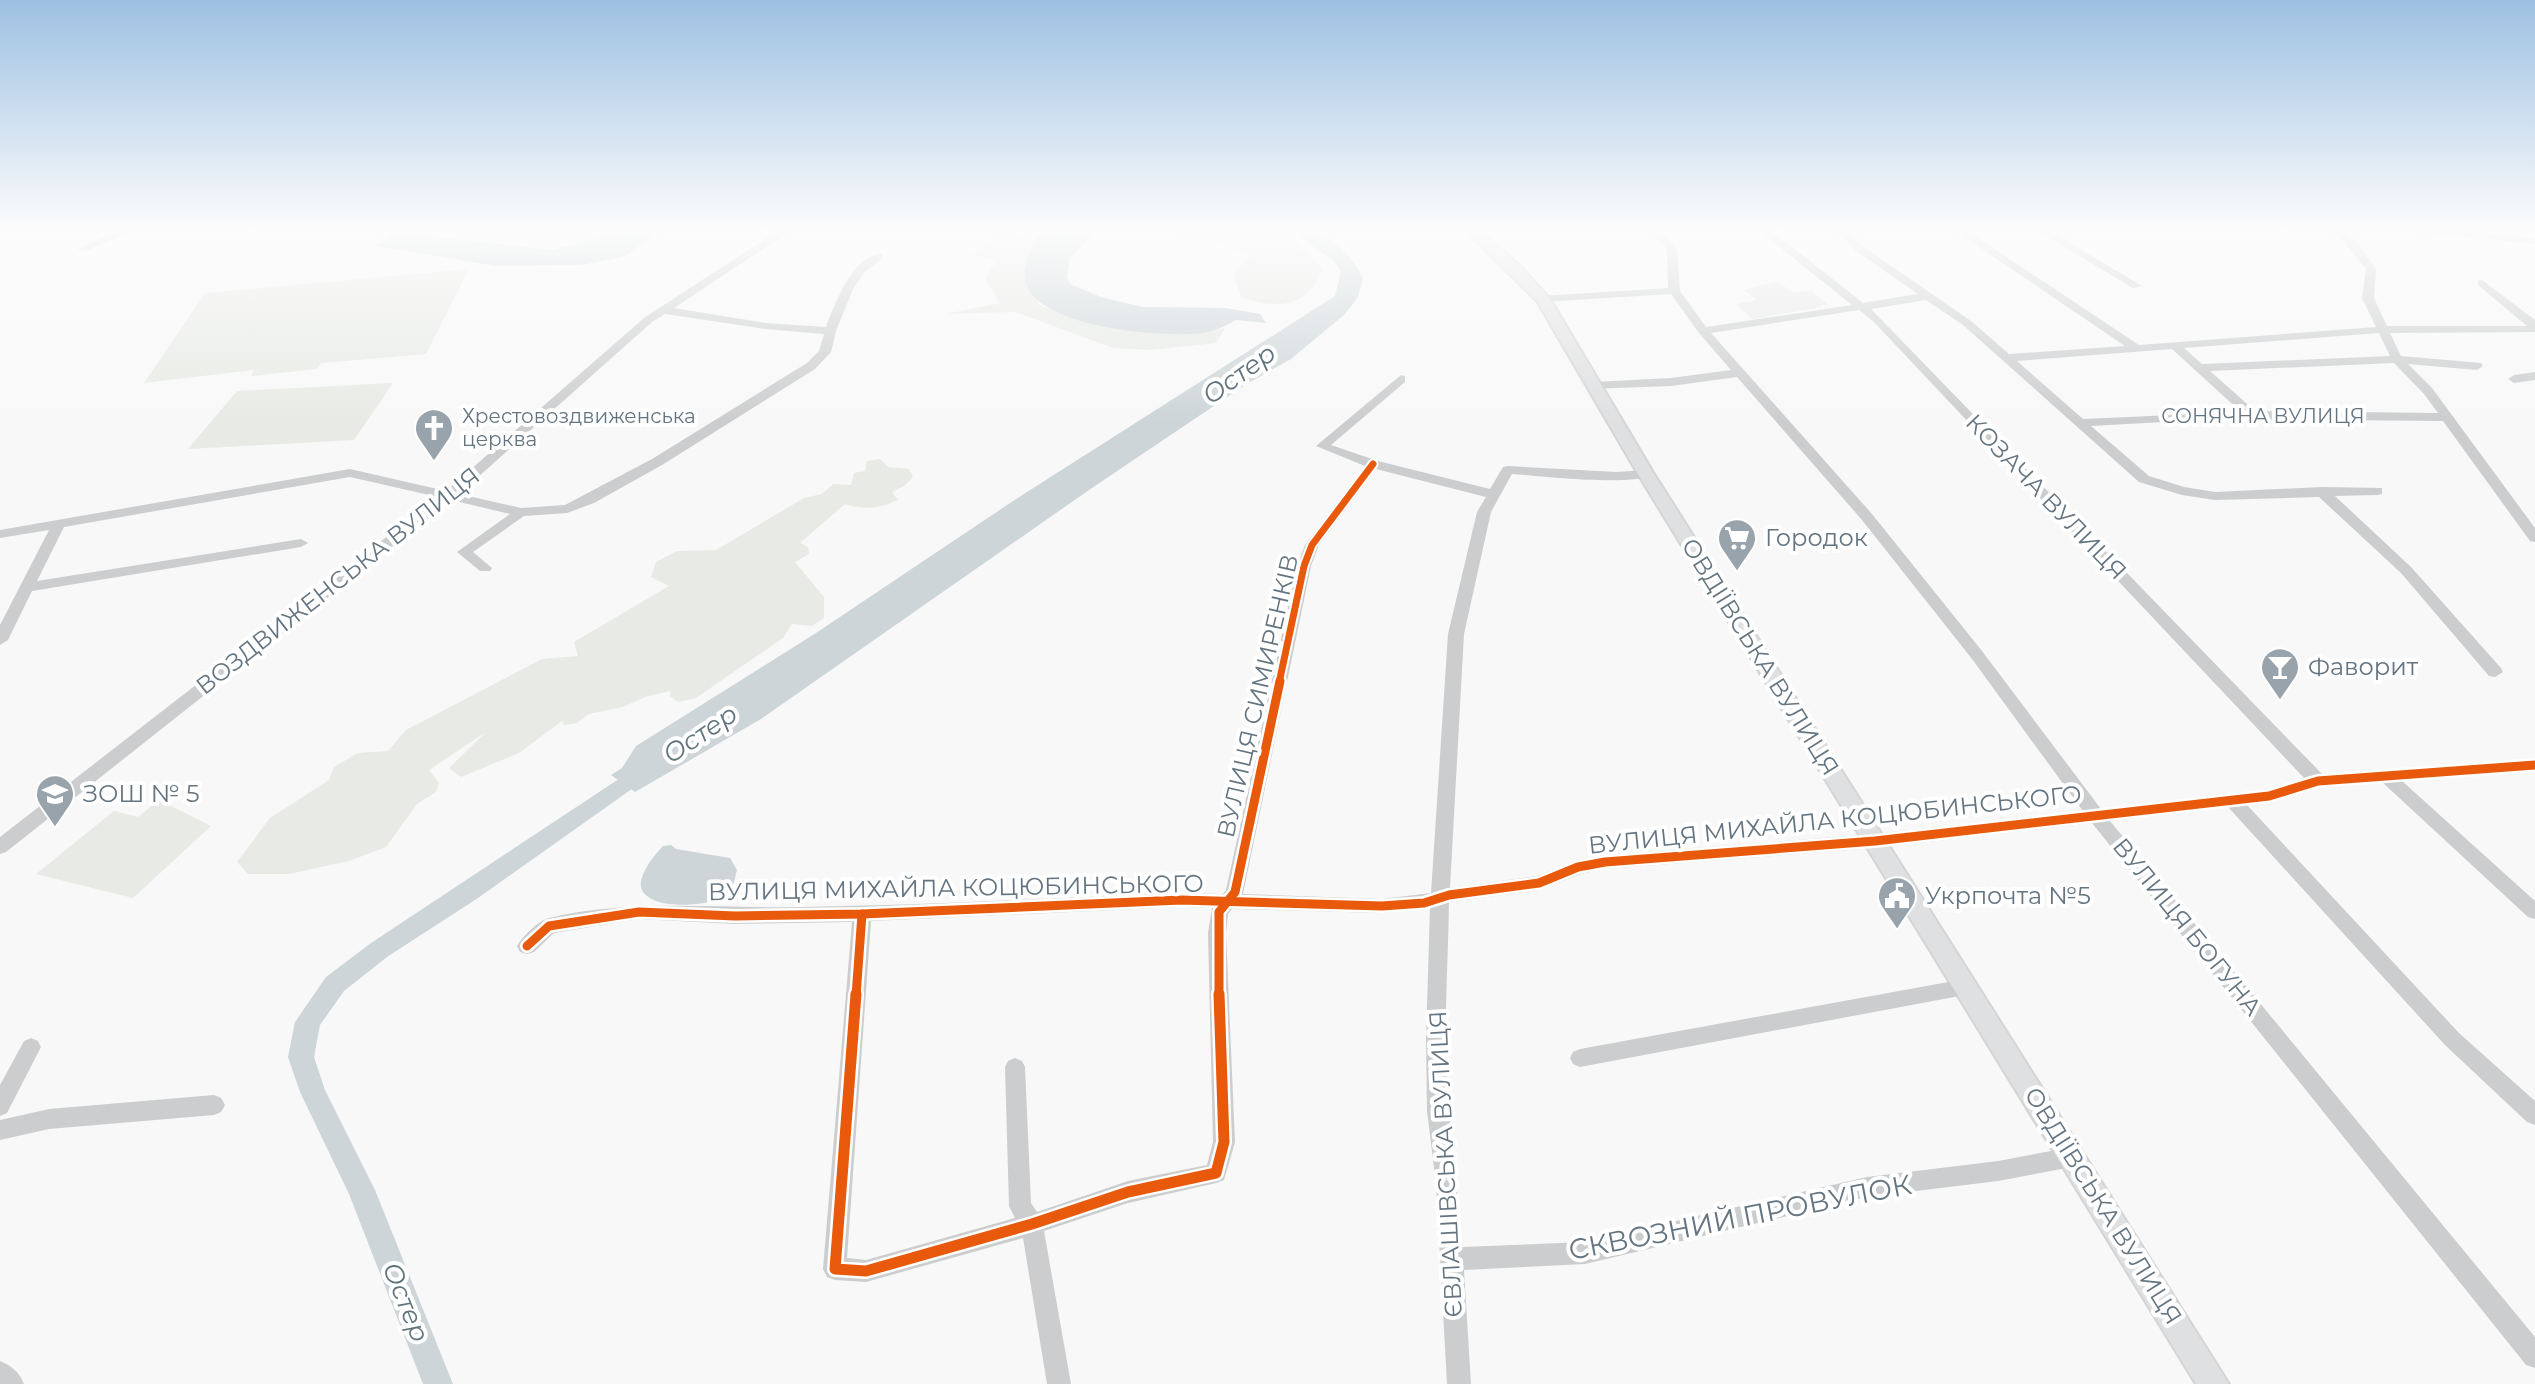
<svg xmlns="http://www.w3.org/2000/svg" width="2535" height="1384" font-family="Montserrat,sans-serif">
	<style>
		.built { fill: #e7e8e8 }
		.green { fill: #e7eae5 }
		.water { fill: #cdd5d8 }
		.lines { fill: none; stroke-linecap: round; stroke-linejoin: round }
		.river { fill: #cdd5d8; fill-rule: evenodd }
		.major-casing { stroke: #d4d5d6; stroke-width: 4 }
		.minor { fill: #cbcdce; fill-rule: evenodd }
		.major { fill: #dfe0e1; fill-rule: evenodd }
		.cycleway-far2-casing { stroke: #fff; stroke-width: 11 }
		.cycleway-far1-casing { stroke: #fff; stroke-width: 14 }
		.cycleway-casing { stroke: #fff; stroke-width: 16 }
		.cycleway-far2 { stroke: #e8590c; stroke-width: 7 }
		.cycleway-far1 { stroke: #e8590c; stroke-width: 9 }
		.cycleway { stroke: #e8590c; stroke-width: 11 }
		.labels { text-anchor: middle; stroke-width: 8; stroke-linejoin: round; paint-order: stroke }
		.far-poi-label { font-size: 20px; fill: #647581; stroke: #fff; text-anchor: start }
		.far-street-label { font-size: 20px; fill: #647581; stroke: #fff }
		.street-label { font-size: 24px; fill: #647581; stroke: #fff }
		.poi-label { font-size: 24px; fill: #647581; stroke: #fff; text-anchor: start }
		.water-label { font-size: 26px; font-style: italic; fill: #5f747c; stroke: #fff }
		.near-street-label { font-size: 28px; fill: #647581; stroke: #fff }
	</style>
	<rect width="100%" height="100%" fill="#f8f8f8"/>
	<polygon class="built" points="1777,281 1792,292 1811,291 1830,306 1821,305 1822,307 1752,319 1736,304 1757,300 1744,290"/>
	<g class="green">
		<path d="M404,228H602C560,251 454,232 404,228Z"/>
		<path d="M1184,228H1274L1296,242L1323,268C1309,308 1277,310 1241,297L1233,273L1252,255L1181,233Z"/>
		<path d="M1005,231L1036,241L1024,266L1039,305C1100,328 1160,342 1225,328L1216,343L1150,350L1113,348L1015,312L945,314L1000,303L985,279L997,260L972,255Z"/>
		<polygon points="469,269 426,354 321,363 317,369 251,376 254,370 144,383 205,293"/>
		<polygon points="393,383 354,440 188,449 237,391"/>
		<path d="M880,459L888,467L909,469L913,477L904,486L892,492L898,500C878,509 866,510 845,504L800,543L808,547L809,554L795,562L824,597V618L812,626L792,624L783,638L696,698L678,702L670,696V691L645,697L623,707L589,714L577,723L564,725L562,721L519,753L461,777L449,768L486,732L429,770L439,783L436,792L417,804L386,847L349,861L289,874H248L237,862L270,818L329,780L334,767L358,753L388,751L406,730L542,659L578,656L574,642L669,586L651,577L656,562L677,551L716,550L804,498L822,494L833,484L851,485L854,473L865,471L867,461Z"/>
		<polygon points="159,800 211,826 133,898 36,874 114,811 138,817"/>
	</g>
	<g class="water">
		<polygon points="616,228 666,228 623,257 580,265 496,266 375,246 394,232 552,250 599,238"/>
		<path d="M1043,228H1097L1070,259L1067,277L1070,284L1101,297L1143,307L1226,308L1260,314L1266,323L1236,320C1225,326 1216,331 1202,333C1163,338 1032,328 1025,279C1022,261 1034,243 1043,228Z"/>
		<path d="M1287,228C1321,228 1348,247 1363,278L1358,297L1345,314L1291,359L1245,385L1089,490L761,719L635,792L611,775L622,768L636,746L816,633L1013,501L1335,296L1341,271L1333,260Z"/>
		<path d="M671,845L676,849L730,858L737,870L731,894C714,906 653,912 642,890C636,877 655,854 663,846Z"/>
	</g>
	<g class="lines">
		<polygon class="river" points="646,761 653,764 657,769 653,774 478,898 387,957 344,991 320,1025 314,1057 325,1090 375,1190 453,1384 423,1384 349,1194 300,1092 288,1057 295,1022 326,977 371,943"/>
		<g class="major-casing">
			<polygon id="major" points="1463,228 1477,228 1522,268 1550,299 1654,474 2229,1384 2196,1384 1638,474 1537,301"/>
		</g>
		<g class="minor">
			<polygon points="125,228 140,228 86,251 77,249"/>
			<path d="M782,228H795L674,308L765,323L826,327C834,306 854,252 882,254V258L864,273L853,289L836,331L831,352L815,369L662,465L594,503L567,513L524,516L473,552L492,568L490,571H480L457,552L510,514L451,500L6,852L0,854V837L438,497L350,477L64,527L37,581L301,539L308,543L301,547L32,591L8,640L0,645V625L49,530L0,538V530L350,469L446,491L644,318ZM665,314L765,329L824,334L819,351L807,363L652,459L565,505L521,508L459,494L652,322Z"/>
			<path d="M1647,228H1658L1677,248L1680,291L1706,327L1852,305L1756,228H1768L1863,303L1918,294L1856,251L1833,228H1844L1864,247L1971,321L2009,354L2125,346L1951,228H1963L2139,345L2376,327L2362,298L2366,269L2341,238L2325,228C2352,228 2361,249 2376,269L2374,298L2387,326H2527L2478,285V281L2482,280L2535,320V332L2390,333L2401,356L2481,363L2483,366L2477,370L2408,364L2432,388L2535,528V542L2530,541L2443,421L2217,419L2091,426L2149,476L2184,487L2215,492L2321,487L2382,488V494L2377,495L2335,496L2411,567L2501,668L2503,672L2495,677L2489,676L2401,573L2319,497L2215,500L2182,495L2139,482L1963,325L1926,300L1871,309L2322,774L2535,759V771L2402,781L2535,901V919L2528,917L2382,782L2318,787L2269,802L2247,805L2459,1033L2535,1101V1125L2527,1122L2445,1045L2228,807L2110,821L2535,1337V1368L2526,1365L2092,823L1875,848L1605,869L1581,874L1539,890L1449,902C1448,972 1442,1043 1449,1112C1453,1157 1459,1202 1462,1247L1585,1242L1867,1177L1998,1161L2072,1147L2080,1150L2083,1157L2080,1164L2072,1167L1998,1181L1867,1197L1585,1264L1464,1270L1471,1384H1447L1436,1184L1427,1111L1426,1040L1430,908L1382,913L1232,909L1228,914L1226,933L1235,1142L1224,1180L1216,1183L1128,1203L1044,1231L1071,1384H1047L1023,1238L866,1282L835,1280L827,1277L823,1269L852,922L735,924L639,919L554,933L534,952L527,954L520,952L517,946C523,936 538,921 549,918C632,898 719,909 803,907C929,905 1055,898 1181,893L1223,894L1226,890L1297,566L1305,545L1365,466L1316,446L1401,375L1405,376V382L1331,445L1378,461L1490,489L1503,467L1508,466L1616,472L1646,470L1653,474C1635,487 1539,476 1512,474L1491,512L1464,634L1450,888L1537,876L1578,860L1605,855L1875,834L2083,811L1972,659L1862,520L1737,377L1671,386L1589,389L1587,386L1593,382L1671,378L1731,370L1699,333L1671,294L1543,302L1537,299L1543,296L1668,288L1667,249ZM1859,310L1873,321L2305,779L2269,790L2101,809L1982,651L1872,514L1711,333ZM2379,333L2390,356L2202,364L2184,348ZM2172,349L2241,412L2083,419L2017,361ZM2394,363L2424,394L2438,413L2255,411L2210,371ZM1376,469L1486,497L1477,512L1448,634L1431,893L1382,899L1243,894L1311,566L1319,545ZM1181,907L1212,908L1208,933L1213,1142L1207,1165L1128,1181L1037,1212L1031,1203L1025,1067L1022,1061L1015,1058L1008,1061L1005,1067L1009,1206L1015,1218L866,1260L847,1258L871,921Z"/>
			<polygon points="2032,228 2045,228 2142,286 2133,288"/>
			<polygon points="2403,228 2442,228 2535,238 2535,244 2408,231"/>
			<polygon points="2535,372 2535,380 2514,383 2508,379 2514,375"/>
			<polygon points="1965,979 1972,981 1975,987 1972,993 1965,995 1580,1067 1573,1064 1570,1058 1573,1052 1580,1049"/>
			<polygon points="31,1038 38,1041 41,1047 7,1113 0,1116 0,1085 24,1041"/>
			<polygon points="214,1095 221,1098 225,1105 221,1112 214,1115 49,1129 0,1140 0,1120 49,1109"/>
			<path d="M0,1361C12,1366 19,1372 24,1384H0Z"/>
		</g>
		<use href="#major" class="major"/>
		<g class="cycleway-far2-casing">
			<polyline id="cycleway-far2" points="1279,683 1304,566 1312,545 1373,464"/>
		</g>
		<g class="cycleway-far1-casing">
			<g id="cycleway-far1">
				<polyline points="527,946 549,926 639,912 735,916 862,914 1181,900 1382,906 1424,903 1449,895 1539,883 1578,867 1605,862 1875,841 2269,796 2318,781 2535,765"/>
				<polyline points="856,996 862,914"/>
				<polyline points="1219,996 1219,912 1235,892 1280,681"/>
			</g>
		</g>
		<g class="cycleway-casing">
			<polyline id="cycleway" points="856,994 835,1269 866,1271 1032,1224 1128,1192 1216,1173 1224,1142 1219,994"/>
		</g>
		<use href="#cycleway-far2" class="cycleway-far2"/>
		<use href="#cycleway-far1" class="cycleway-far1"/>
		<use href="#cycleway" class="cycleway"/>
	</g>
	<linearGradient id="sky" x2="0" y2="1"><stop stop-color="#9dc1e2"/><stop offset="0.54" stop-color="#fcfcfc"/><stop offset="1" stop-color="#fcfcfc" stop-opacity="0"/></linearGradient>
	<rect width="2535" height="422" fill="url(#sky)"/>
	<defs>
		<g id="church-pin" transform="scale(2)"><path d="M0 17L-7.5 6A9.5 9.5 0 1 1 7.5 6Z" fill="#98a3ab" stroke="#fff"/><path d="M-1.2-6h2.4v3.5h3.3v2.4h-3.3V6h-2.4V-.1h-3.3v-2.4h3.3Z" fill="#fff"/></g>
		<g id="supermarket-pin" transform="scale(2)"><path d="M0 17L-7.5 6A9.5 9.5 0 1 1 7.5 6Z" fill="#98a3ab" stroke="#fff"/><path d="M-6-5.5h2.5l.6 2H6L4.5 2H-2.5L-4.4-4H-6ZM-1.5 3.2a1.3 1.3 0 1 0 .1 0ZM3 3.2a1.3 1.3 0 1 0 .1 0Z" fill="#fff"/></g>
		<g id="bar-pin" transform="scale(2)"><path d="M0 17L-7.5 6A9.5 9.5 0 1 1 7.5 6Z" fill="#98a3ab" stroke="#fff"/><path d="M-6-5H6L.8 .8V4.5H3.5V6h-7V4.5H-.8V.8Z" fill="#fff"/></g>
		<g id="school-pin" transform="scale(2)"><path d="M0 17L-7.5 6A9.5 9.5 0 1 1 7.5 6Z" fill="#98a3ab" stroke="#fff"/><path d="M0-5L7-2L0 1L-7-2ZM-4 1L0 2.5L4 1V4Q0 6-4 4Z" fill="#fff"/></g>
		<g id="civic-pin" transform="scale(2)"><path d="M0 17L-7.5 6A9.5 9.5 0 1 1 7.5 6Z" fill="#98a3ab" stroke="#fff"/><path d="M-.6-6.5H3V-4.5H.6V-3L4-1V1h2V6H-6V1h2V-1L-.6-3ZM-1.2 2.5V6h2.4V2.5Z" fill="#fff"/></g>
	</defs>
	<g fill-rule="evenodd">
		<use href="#church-pin" x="434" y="428"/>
		<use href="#supermarket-pin" x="1737" y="538"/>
		<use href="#bar-pin" x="2280" y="667"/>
		<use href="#school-pin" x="55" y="794"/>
		<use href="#civic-pin" x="1897" y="896"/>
	</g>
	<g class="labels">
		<g class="far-poi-label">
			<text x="462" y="423">Хрестовоздвиженська<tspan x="462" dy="23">церква</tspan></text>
		</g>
		<g class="far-street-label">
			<text x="2263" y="423">СОНЯЧНА ВУЛИЦЯ</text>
		</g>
		<g class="street-label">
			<text transform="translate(2046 497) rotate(46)" y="8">КОЗАЧА ВУЛИЦЯ</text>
			<text transform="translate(338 581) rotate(-38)" y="8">ВОЗДВИЖЕНСЬКА ВУЛИЦЯ</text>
			<text transform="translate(1760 657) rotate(58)" y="8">ОВДІЇВСЬКА ВУЛИЦЯ</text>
			<text transform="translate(1258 696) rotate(-77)" y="8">ВУЛИЦЯ СИМИРЕНКІВ</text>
			<text transform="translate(1835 820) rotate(-6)" y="8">ВУЛИЦЯ МИХАЙЛА КОЦЮБИНСЬКОГО</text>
			<text transform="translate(956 888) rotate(-1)" y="8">ВУЛИЦЯ МИХАЙЛА КОЦЮБИНСЬКОГО</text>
			<text transform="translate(2187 927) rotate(51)" y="8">ВУЛИЦЯ БОГУНА</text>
			<text transform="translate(1446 1164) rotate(-93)" y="8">ЄВЛАШІВСЬКА ВУЛИЦЯ</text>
			<text transform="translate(2103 1206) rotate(58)" y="8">ОВДІЇВСЬКА ВУЛИЦЯ</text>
		</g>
		<g class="poi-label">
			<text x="1765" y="546">Городок</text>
			<text x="2308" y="675">Фаворит</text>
			<text x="83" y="802">ЗОШ № 5</text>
			<text x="1925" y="904">Укрпочта №5</text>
		</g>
		<g class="water-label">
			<text transform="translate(1239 374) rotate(-36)" y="9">Остер</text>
			<text transform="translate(700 734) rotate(-34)" y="9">Остер</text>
			<text transform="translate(406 1302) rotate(68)" y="9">Остер</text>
		</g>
		<g class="near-street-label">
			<text transform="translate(1740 1217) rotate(-11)" y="10">СКВОЗНИЙ ПРОВУЛОК</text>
		</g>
	</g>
</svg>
